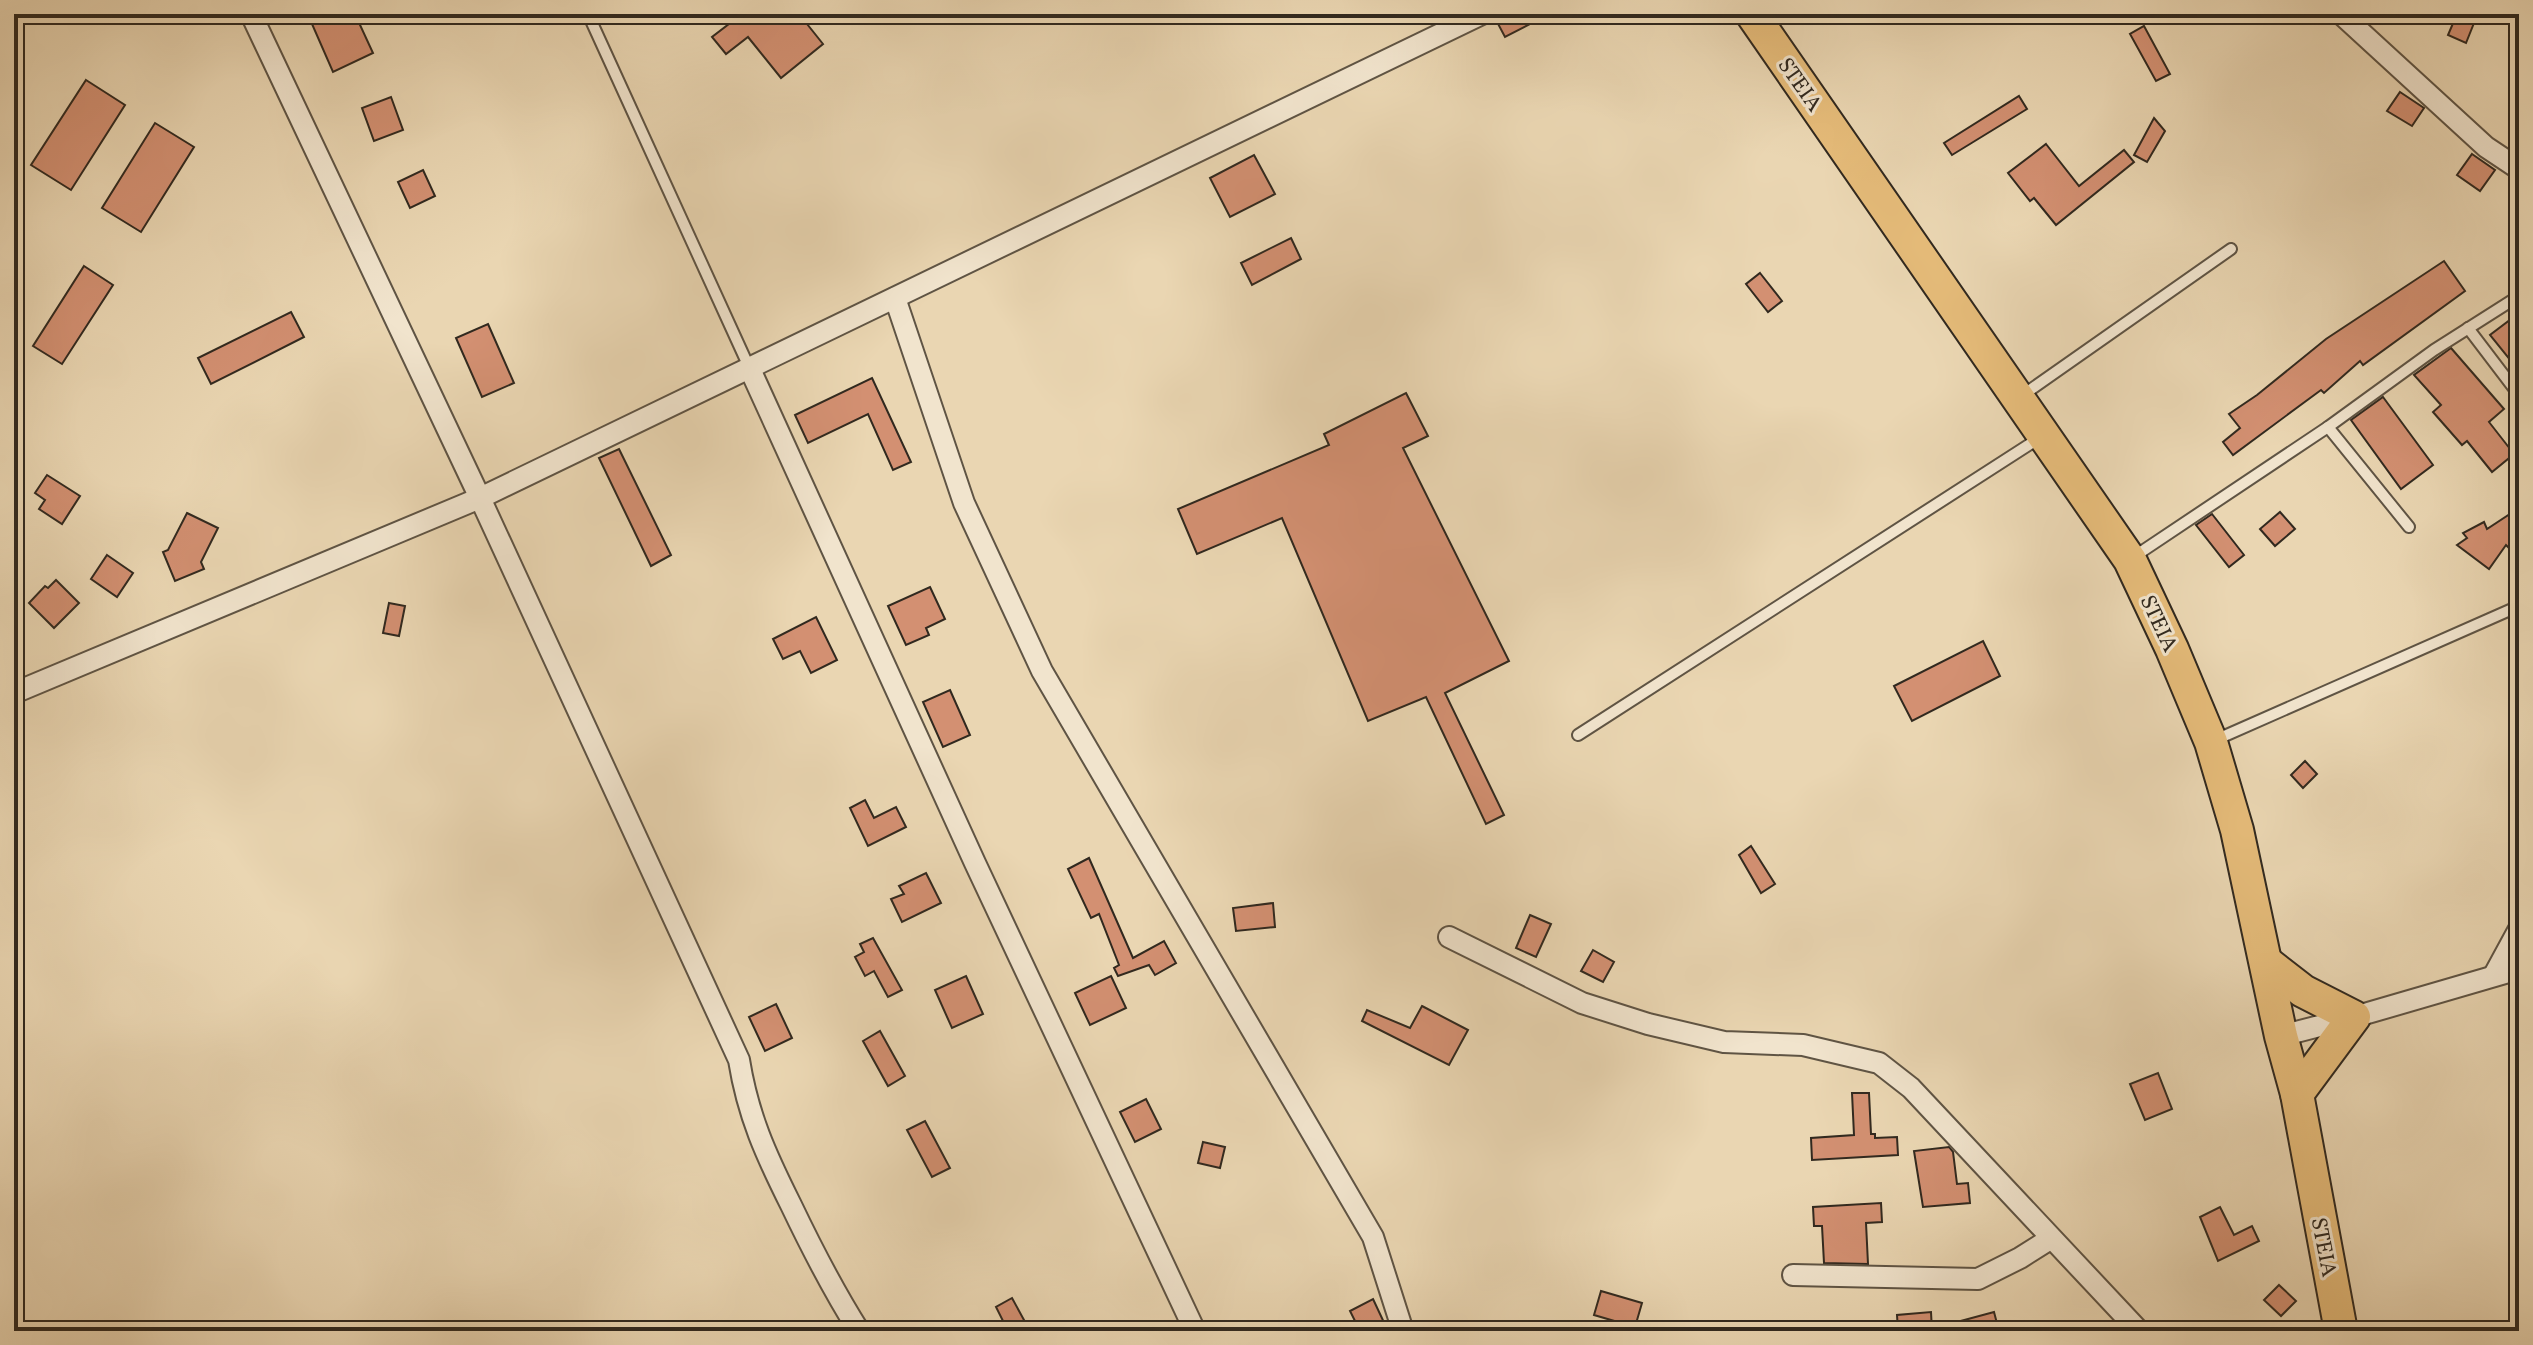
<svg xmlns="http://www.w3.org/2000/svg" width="2533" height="1345" font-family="Vollkorn,serif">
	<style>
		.building { fill: #d39072; stroke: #31291f; stroke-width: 2 }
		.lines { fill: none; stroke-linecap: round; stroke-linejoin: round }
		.lane-casing { stroke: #5f5444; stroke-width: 14 }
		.street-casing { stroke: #5f5444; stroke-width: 24 }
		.primary-casing { stroke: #31291f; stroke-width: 36 }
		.lane { stroke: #f1e4cd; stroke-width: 10 }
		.street { stroke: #f1e4cd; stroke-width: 20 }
		.primary { stroke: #e5bb79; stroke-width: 32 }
		.labels { text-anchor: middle; stroke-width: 6; stroke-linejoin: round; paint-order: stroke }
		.street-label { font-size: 22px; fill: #31291f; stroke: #f1e4cd }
	</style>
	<rect width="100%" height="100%" fill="#ead6b2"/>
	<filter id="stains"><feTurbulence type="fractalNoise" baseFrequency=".0025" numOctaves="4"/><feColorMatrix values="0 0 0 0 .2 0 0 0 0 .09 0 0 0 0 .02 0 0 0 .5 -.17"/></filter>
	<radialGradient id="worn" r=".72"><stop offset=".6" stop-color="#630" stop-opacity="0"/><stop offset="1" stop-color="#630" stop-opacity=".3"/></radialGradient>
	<g class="building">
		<polygon points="333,14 355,14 373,53 333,72 312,24"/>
		<polygon points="742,14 799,14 823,44 781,78 748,37 726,54 712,37"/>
		<polygon points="1508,14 1549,14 1505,37 1496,20"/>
		<polygon points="2457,14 2476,18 2466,43 2448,35"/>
		<polygon points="2144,26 2170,74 2156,81 2130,34"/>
		<polygon points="86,80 125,105 71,190 31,165"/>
		<polygon points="2400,92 2424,108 2412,126 2387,111"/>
		<polygon points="2019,96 2027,109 1952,155 1944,143"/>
		<polygon points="391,97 403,130 374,141 362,108"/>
		<polygon points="2154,118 2165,131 2147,162 2134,155"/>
		<polygon points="155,123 194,147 141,232 102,208"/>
		<polygon points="2046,144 2079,186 2124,150 2134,162 2056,225 2034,198 2030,201 2008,173"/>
		<polygon points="2472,154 2495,170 2480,191 2457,175"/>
		<polygon points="1254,155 1275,194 1230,217 1210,178"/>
		<polygon points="423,170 435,196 410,208 398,182"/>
		<polygon points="1291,238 1301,259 1252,285 1241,263"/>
		<polygon points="2444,261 2465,291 2363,365 2360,361 2324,393 2321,390 2233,455 2223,442 2240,428 2229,414 2257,395 2326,339"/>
		<polygon points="84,266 113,285 62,364 33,346"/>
		<polygon points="1760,273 1782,301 1768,312 1746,284"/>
		<polygon points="291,312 304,337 211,384 198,358"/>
		<polygon points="2519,313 2519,371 2490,335"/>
		<polygon points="488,324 514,383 482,397 456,338"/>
		<polygon points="2451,348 2504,409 2489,422 2514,454 2492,472 2467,441 2462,445 2433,412 2441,405 2414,375"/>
		<polygon points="872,378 911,462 893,470 868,414 808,443 795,415"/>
		<polygon points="1406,393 1428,436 1403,448 1509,661 1445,693 1504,815 1486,824 1426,697 1368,721 1282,518 1197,554 1178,509 1329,445 1324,434"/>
		<polygon points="2383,397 2433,465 2401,489 2351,420"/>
		<polygon points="619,449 671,555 651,566 599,458"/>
		<polygon points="47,475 80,496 62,524 39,509 45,500 35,493"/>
		<polygon points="2519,508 2519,540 2510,549 2506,545 2489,569 2457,545 2467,538 2463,533 2484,522 2487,529"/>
		<polygon points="2280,512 2295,529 2275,546 2260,529"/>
		<polygon points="187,513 218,528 201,562 204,569 175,581 163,552 168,550"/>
		<polygon points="2212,514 2244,555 2229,567 2196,525"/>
		<polygon points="107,555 133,573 117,597 91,579"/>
		<polygon points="56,580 79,603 54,628 29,603 45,586 48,588"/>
		<polygon points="930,587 945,619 926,628 929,635 906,645 888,606"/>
		<polygon points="389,603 405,606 399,636 383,633"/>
		<polygon points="816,617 837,660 811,673 800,651 783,659 773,639"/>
		<polygon points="1983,641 2000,676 1912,721 1894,686"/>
		<polygon points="950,690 970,735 943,747 923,702"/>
		<polygon points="2305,761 2317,774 2303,788 2291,775"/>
		<polygon points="865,800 874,818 896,807 906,827 868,846 850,808"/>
		<polygon points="1751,846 1775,884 1761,893 1739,855"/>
		<polygon points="1089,858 1133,958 1164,941 1176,963 1155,975 1149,965 1118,976 1114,968 1119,965 1099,914 1091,918 1068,869"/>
		<polygon points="926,873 941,903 902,922 891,899 904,894 899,886"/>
		<polygon points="1273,903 1275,927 1236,931 1233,908"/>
		<polygon points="1530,915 1551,924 1536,957 1516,948"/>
		<polygon points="873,938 902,990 888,997 874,971 865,976 855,957 864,952 860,944"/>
		<polygon points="1593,950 1614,962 1603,982 1581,971"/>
		<polygon points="966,976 983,1014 952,1028 935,990"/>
		<polygon points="1111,976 1126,1008 1090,1025 1075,993"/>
		<polygon points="776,1004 792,1038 765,1051 749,1017"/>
		<polygon points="1422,1006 1468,1030 1449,1065 1362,1021 1367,1010 1410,1028"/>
		<polygon points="880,1031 905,1076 888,1086 863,1041"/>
		<polygon points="2158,1073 2172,1109 2145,1120 2130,1084"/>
		<polygon points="1852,1093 1869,1093 1871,1134 1875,1134 1875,1138 1897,1137 1898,1155 1812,1160 1811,1138 1854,1135"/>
		<polygon points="1146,1099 1161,1129 1135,1142 1120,1112"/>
		<polygon points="925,1121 950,1168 932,1177 907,1130"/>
		<polygon points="1203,1142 1225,1147 1220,1168 1198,1163"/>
		<polygon points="1949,1147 1953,1152 1957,1184 1968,1183 1970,1203 1923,1207 1914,1151"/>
		<polygon points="1881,1203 1882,1222 1866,1223 1868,1264 1824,1263 1822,1226 1814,1226 1813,1207"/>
		<polygon points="2220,1207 2234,1235 2252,1226 2259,1241 2218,1261 2200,1217"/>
		<polygon points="2279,1285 2296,1301 2281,1316 2264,1300"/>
		<polygon points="1601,1291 1642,1303 1635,1327 1594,1315"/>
		<polygon points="1012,1298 1030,1331 1008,1331 996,1307"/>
		<polygon points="1373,1299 1388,1331 1360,1331 1350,1311"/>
		<polygon points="1931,1312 1932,1331 1898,1331 1897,1315"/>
		<polygon points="1994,1312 1999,1331 1943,1331 1942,1326"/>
	</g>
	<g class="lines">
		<g class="lane-casing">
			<g id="lane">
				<polyline points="588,14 749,367"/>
				<polyline points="2468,328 2519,395"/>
				<polyline points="2020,397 2231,249"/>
				<polyline points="2328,427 2409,527"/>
				<polyline points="2135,556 2328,427 2434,350 2519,296"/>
				<polyline points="1578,735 2041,437"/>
				<polyline points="2213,741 2519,606"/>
			</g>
		</g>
		<g class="street-casing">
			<g id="street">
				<path d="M251,14L480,498L739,1060C748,1116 766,1155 791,1205C812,1249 833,1290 859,1331"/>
				<polyline points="2341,14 2486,147 2519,169"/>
				<polyline points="895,298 964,503 1042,671 1373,1237 1403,1331"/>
				<polyline points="749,367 975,863 1195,1331"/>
				<polyline points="14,693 480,498 1482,14"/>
				<polyline points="1449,937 1582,1003 1648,1024 1724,1042 1803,1045 1879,1063 1911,1088 2139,1331"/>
				<polyline points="2494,975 2519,929"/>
				<polyline points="2281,1036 2354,1017 2519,969"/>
				<polyline points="1793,1275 1978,1279 2020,1258 2050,1239"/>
			</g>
		</g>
		<g class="primary-casing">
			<g id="primary">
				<polyline points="1752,14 2130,560 2172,649 2211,742 2237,830 2281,1036 2297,1094 2341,1331"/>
				<polyline points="2267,963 2303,991 2354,1017 2297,1094"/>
			</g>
		</g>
		<use href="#lane" class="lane"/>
		<use href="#street" class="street"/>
		<use href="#primary" class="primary"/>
	</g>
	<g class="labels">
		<g class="street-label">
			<text transform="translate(1801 84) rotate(55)" y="8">STEIA</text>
			<text transform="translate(2160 623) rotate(65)" y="8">STEIA</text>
			<text transform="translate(2325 1247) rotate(79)" y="8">STEIA</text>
		</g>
	</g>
	<rect width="2533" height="1345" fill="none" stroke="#ead6b2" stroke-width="48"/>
	<rect x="16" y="16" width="2501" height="1313" fill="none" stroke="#31291f" stroke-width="4"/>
	<rect x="24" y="24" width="2485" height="1297" fill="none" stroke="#31291f" stroke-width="2"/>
	<rect width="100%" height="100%" filter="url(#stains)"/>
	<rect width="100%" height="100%" fill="url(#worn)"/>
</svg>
